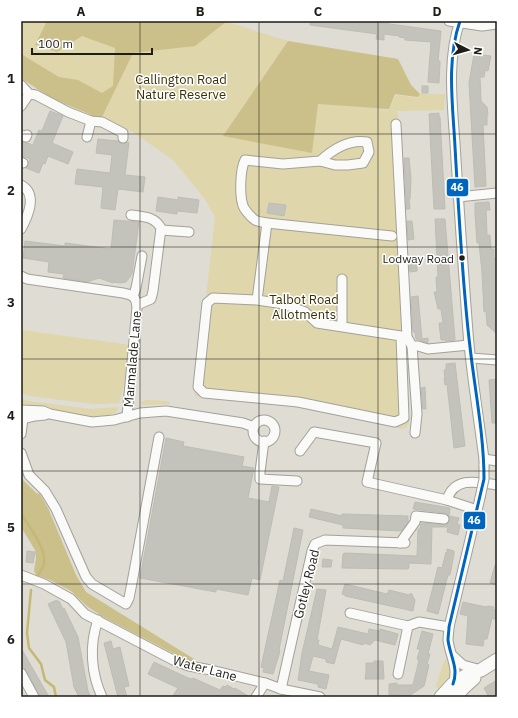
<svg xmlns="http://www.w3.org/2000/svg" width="518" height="718" font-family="'IBM Plex Sans',sans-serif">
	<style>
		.green { fill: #dfd6ab }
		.forest { fill: #cbc089 }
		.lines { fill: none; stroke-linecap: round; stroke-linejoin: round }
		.stream { stroke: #c5b874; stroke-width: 2.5 }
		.building { fill: #c3c2bb; stroke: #bebdb5 }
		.minor-casing { stroke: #a2a19a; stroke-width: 11 }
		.highway-casing { stroke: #a2a19a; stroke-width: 15 }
		.minor { stroke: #fafaf8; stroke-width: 9 }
		.highway { stroke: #fafaf8; stroke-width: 13 }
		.minor-bridge-casing { stroke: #a2a19a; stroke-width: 11; stroke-linecap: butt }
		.minor-bridge { stroke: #fafaf8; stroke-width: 9 }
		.bus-1-casing { stroke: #fff; stroke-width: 6 }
		.bus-1 { stroke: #0065bd; stroke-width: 3 }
		.grid { fill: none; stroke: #1e1d17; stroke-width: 1; stroke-opacity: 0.55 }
		.bus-dot { fill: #1e1d17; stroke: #fff; stroke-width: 1.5 }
		.labels { text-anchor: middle; stroke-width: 3; stroke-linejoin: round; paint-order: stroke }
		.bus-label { font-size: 12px; fill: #1e1d17; stroke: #fff; text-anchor: end }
		.park-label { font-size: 13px; fill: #383006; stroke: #fff }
		.street-label { font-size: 13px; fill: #1e1d17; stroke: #fff }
		.line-badge { stroke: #fff; stroke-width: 1.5 }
		.badge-label { font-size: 11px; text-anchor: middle; font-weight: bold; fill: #fff }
		.neatline { fill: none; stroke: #1e1d17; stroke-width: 1.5 }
		.grid-label { font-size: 13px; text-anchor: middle; font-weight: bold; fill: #1e1d17 }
	</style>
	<rect width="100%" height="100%" fill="#dedcd3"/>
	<g class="green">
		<polygon points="21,21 224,21 288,41 398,59 411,85 420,94 418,97 395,94 389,109 368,109 389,110 396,95 419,98 420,94 445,94 444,110 397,111 398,118 393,119 409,418 409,423 407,427 402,429 321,410 291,405 195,396 215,217 205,199 173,160 133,132 51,98 21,78"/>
		<polygon points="21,330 117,343 129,345 124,386 119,403 95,404 29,396 21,393"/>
		<path d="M21,399L28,401L91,409L119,407C117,410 116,413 113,414C94,422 41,409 21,403Z"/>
		<polygon points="146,400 168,401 170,404 144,405 141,404 142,401"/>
		<polygon points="446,660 448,663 452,672 450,675 438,689 436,686 444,661"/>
	</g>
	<g class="forest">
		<polygon points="47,21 224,21 226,22 195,46 133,53 101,119 51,98 21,78 21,54 59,77 78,80 102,93 113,86 115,48 82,36 57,52 35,45"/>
		<polygon points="288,41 398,59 411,85 420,94 418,97 395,94 389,109 318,104 312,153 223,136"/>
		<polygon points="21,478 36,493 40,494 48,508 76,575 86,592 194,659 195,662 186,660 105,618 88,607 71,591 50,580 36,575 34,571 36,558 35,550 21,527"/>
	</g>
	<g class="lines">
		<g class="stream">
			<path d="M21,514C29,526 47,549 44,564C43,568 40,572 38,575"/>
			<polyline points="31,590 27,633 29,648 41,664 45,680 54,687 56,697"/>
		</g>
	</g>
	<g class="building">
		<polygon points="310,21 375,22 441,31 438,61 440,61 440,63 439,83 428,82 431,42 405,40 405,38 399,37 400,36 384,34 384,40 376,39 377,34 310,25"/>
		<polygon points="474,54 491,56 488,71 485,70 484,77 480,77 481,101 487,107 488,115 487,115 487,125 483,125 486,186 475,187 469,83"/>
		<rect x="422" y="86" width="6" height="7"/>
		<polygon points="50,111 63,116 52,143 73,152 68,164 48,156 45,164 43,163 39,173 26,168 30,159 21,155 21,141 33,145 39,130 42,131"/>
		<polygon points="439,113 439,117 440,117 445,209 434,209 429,114"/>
		<polygon points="98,139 118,141 123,144 129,142 125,175 145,177 143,192 118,189 115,210 101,208 103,187 75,184 77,169 110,173 112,155 96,153"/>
		<polygon points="404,158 409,158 411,179 410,199 406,199"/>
		<polygon points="158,197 178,200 178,197 199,200 197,213 177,211 177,214 156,211"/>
		<polygon points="409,199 410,209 406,209 406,200"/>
		<polygon points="489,202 490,210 486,210 487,235 490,235 491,249 494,249 494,258 497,258 497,334 487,325 486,311 484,312 482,272 479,243 477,243 475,213 475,203"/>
		<polygon points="269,203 286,205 284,216 267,213"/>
		<polygon points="435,219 445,219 455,340 445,341 445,340 441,340 439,323 443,323 441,309 438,309 434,292 437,292 436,277 438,277"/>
		<polygon points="114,220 139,222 132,274 126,282 120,283 113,282 113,283 99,278 87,282 63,278 64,274 48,272 49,262 23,258 25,241 65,246 65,243 111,249"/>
		<polygon points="407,221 412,221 414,239 408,240"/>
		<polygon points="409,257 413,257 413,264 417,264 417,271 410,272"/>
		<polygon points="418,296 422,339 428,338 428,343 416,339 415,332 413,332 411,297"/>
		<polygon points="455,363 465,446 454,448 447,384 445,385 444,378 445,378 444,370 446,370 446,364"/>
		<polygon points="497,379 497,423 492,423 489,380"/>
		<polygon points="425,387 426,409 423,409 421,388"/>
		<polygon points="166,438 184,442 183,446 244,457 242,466 254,468 248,498 269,502 272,486 279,487 260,580 252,578 248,595 216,589 216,592 140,578"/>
		<polygon points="415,502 450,508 449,516 445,513 413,509"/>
		<polygon points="311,509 342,516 342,514 408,516 408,522 401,531 343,528 343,525 309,517"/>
		<polygon points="449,516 459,518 457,524 460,525 458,535 447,532 448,527 432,527 431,564 409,563 409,568 407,569 342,568 343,554 345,553 417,556 418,529 420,529 421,523 446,525 450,520"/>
		<polygon points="294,528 303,530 279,650 280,651 273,674 263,672 264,668 261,667 280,580 283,581"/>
		<polygon points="447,549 454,551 454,554 450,575 448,575 438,614 427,611 438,567 442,568 446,552 447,553"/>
		<polygon points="27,551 35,552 33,563 26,562"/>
		<polygon points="323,559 332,560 331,567 322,567"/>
		<polygon points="495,565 497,565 497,585 490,583"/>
		<polygon points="345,584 387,594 389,590 409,595 411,593 415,600 413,611 345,596 345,595 342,594"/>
		<polygon points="317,589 326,590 317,640 319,640 318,645 332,649 338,627 368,634 369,629 380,631 380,629 398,634 395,645 375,640 370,645 364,643 363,645 341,639 334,664 326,662 326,659 313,656 309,671 329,675 326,689 318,687 318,684 298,680 302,653"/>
		<polygon points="57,600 57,602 59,601 63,609 64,608 78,637 88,691 91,697 79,697 74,687 66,642 48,604"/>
		<polygon points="463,602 486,607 488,606 494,607 493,609 497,611 497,620 492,618 487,639 484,639 483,646 466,644 468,616 460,614"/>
		<polygon points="422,631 433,634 428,654 430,654 427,664 429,665 424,686 409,696 400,696 400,695 389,695 389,684 397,683 397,685 413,685 419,660 417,659 420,649 417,649"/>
		<polygon points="111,641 113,649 120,647 129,686 124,687 127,697 118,697 104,643"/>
		<polygon points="21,648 49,697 40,697 26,670 21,664"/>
		<polygon points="374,661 383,661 384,679 365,679 366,673 366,663 374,663"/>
		<polygon points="154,662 188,678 192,679 193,678 220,690 223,686 226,687 227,685 234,689 235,688 250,697 172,697 178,688 148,674"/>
		<polygon points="497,680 497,697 489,697 484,688"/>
	</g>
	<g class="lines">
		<g class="minor-casing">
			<g id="minor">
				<polyline points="449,21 482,26 497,24"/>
				<path d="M460,21C445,63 454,116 456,160C460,221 464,283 469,345C473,383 479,421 484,459V466"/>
				<polyline points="21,85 29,94 36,95 68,112 91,121 102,122 123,133 123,138"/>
				<polyline points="21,106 29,94"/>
				<polyline points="396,124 407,337 412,346 417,414 415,433"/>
				<polyline points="21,135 26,137 27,135"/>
				<polyline points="87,137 91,121"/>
				<path d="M320,161C332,150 349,139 367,142L369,152L363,163L348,165H335L320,161L283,164L245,160C240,170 239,198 244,208C246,211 251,217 255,220C258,222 263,222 267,223L392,236"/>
				<polyline points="21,162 23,163"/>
				<path d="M21,185C38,194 28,216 21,229"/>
				<polyline points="458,197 497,193"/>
				<path d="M131,215C144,217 154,216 161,228L153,291L151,299L137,305"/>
				<polyline points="161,230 189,232"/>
				<path d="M21,276L27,279L123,293C133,295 136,297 137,307L127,417"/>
				<polyline points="133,296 136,288 142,256"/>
				<polyline points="257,300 284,304 305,312 317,323 401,336 404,418 395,422 298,402 204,393 198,387 207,303 213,298 257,300 267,223"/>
				<polyline points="342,326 342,279"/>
				<polyline points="412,346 418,346 428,349 469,345"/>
				<polyline points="471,358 497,360"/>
				<polyline points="21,410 43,411 50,414 92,422 114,420 140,413 166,411 243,423 254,427"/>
				<polyline points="23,419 35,416 45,415"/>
				<circle cx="264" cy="431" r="11"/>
				<polyline points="21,434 23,419 21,414"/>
				<polyline points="264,441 260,472 260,479 297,481"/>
				<polyline points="300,451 314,432 376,443 367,482 447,500 477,510"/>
				<polyline points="21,453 29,475 45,491 56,509 86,577 92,584 126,604 129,598 131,588 159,437"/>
				<polyline points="484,459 497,461"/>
				<path d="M447,500C454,476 478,482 497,485"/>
				<polyline points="400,543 415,522 416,516 444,519"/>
				<polyline points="21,575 44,584 71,599 85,614 173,660 189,666 211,670 265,683 281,689 320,697"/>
				<polyline points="350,613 408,626 419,622 449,627"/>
				<path d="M98,620C89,645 91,673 102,697"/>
				<polyline points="453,656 463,665 481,670"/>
				<polyline points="21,673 34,697"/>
				<polyline points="398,674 408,626"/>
				<path d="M453,684C459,668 450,656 448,640C448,636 449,631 449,627L480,498"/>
				<polyline points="281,689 312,551 315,544 325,540 405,543"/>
				<polyline points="256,697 265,683"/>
			</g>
		</g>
		<g class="highway-casing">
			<g id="highway">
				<polyline points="441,697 453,684 467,675 481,670 497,660"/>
				<polyline points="456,697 462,689 474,678"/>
			</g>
		</g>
		<use href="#minor" class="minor"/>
		<use href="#highway" class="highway"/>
		<g class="minor-bridge-casing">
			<polyline id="minor-bridge" points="480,498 484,479 484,466"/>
		</g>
		<use href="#minor-bridge" class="minor-bridge"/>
		<g class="bus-1-casing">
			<path id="bus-1" d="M453,684C459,668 450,656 448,640C448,636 449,631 449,627L484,479C484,435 475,391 470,347C462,281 459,214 455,147C453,106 446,61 460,21"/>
		</g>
		<use href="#bus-1" class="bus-1"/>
	</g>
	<path class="grid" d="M140,21V697M259,21V697M378,21V697M21,134H497M21,247H497M21,359H497M21,471H497M21,584H497"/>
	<circle class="bus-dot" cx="462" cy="258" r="3.5"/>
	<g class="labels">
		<g class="bus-label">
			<text x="454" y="263">Lodway Road</text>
		</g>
		<g class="park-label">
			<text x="181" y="84">Callington Road<tspan x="181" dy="15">Nature Reserve</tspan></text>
			<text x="304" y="304">Talbot Road<tspan x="304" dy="15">Allotments</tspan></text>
		</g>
		<g class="street-label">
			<text transform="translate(132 359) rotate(-85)" y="5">Marmalade Lane</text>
			<text transform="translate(306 584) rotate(-76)" y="5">Gotley Road</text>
			<text transform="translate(205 668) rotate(15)" y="5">Water Lane</text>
		</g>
	</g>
	<g class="line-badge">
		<rect x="446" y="178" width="23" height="19" rx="4" fill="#0065bd"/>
		<rect x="463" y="511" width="23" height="19" rx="4" fill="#0065bd"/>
	</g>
	<g class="badge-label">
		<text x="457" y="191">46</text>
		<text x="474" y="524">46</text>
	</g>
	<rect width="518" height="718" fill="none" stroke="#ffffff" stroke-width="44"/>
	<g transform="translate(468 50) rotate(96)" stroke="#ffffff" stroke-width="3" paint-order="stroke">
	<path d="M0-3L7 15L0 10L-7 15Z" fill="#1e1d17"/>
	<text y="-6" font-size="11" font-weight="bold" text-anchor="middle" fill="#1e1d17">N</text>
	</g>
	<path d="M32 48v6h120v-6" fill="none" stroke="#1e1d17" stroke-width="2"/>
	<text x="38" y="48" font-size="12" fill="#1e1d17" stroke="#ffffff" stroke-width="3" paint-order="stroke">100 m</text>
	<rect x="22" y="22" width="474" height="674" class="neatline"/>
	<g class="grid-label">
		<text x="81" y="16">A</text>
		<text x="200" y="16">B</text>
		<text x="318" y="16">C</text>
		<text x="437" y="16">D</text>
		<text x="11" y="83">1</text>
		<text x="11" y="195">2</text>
		<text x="11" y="307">3</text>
		<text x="11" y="420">4</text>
		<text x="11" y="532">5</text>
		<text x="11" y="644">6</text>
	</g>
</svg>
